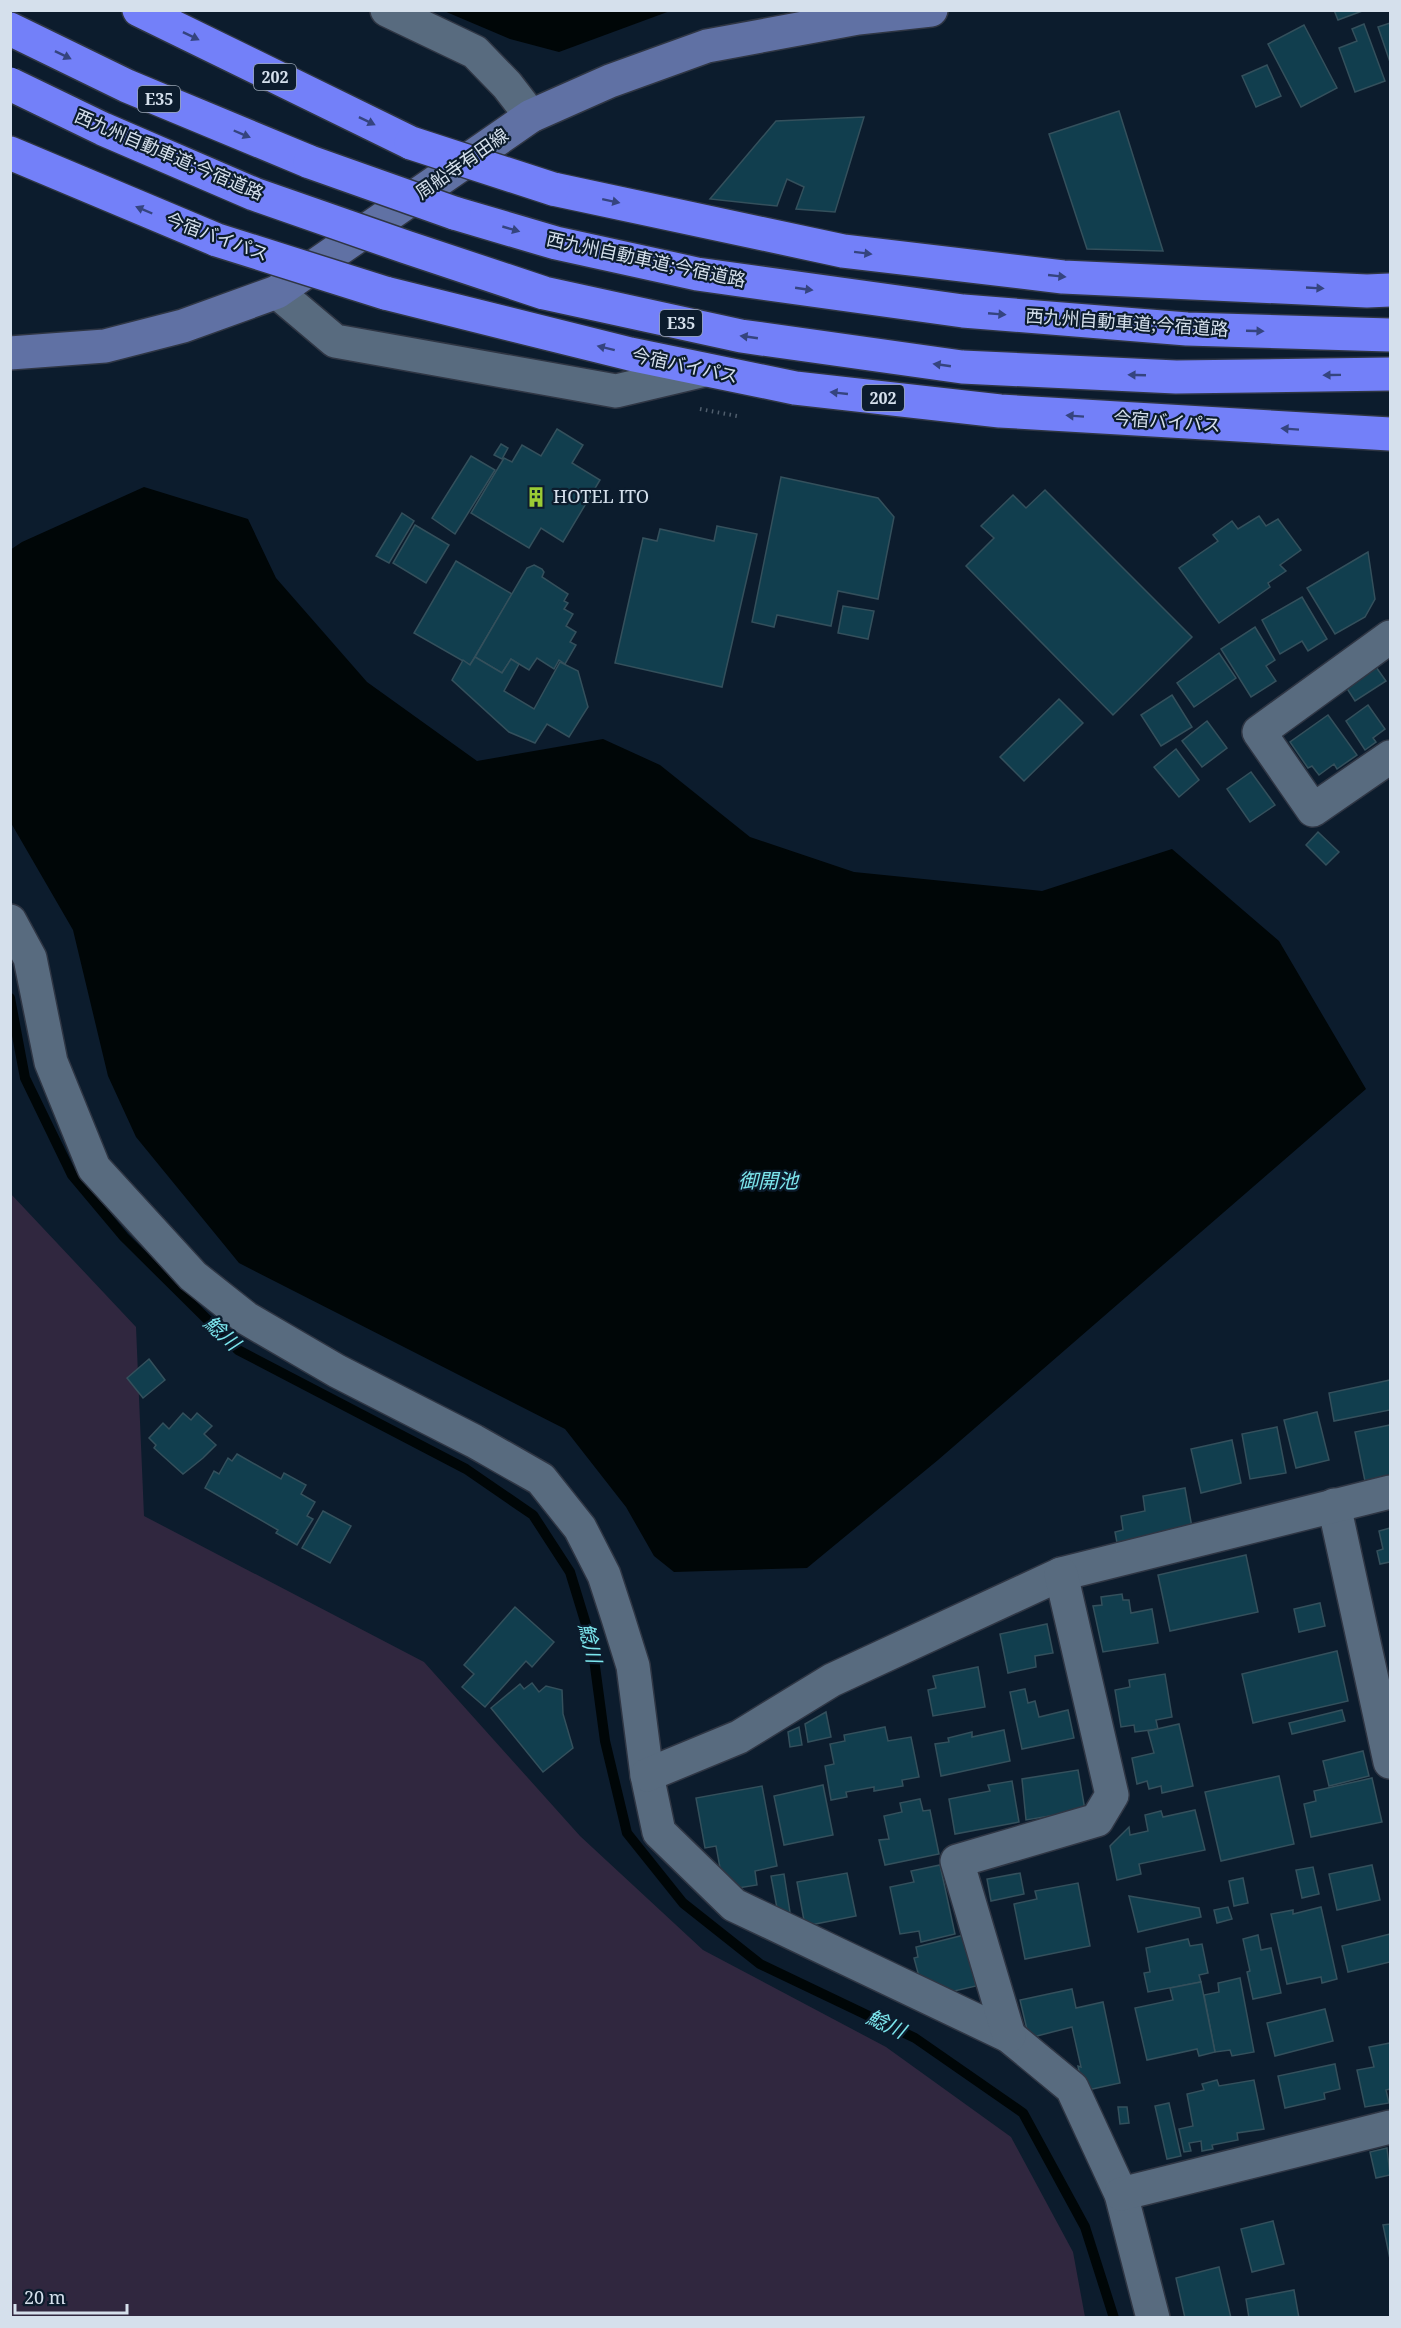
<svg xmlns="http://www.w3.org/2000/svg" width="1401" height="2328" font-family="'Noto Serif','Noto Sans JP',serif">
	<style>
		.green { fill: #30273f }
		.water { fill: #000607 }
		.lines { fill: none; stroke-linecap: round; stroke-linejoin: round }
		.stream { stroke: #000607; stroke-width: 10 }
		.building { fill: #113e4e; stroke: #34505c; stroke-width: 1.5 }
		.street-casing { stroke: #2f3644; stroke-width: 36 }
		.secondary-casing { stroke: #2f3644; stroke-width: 36 }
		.highway-casing { stroke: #2f3644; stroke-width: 36 }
		.path { stroke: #505e6d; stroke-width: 4; stroke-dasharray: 1.5 4.5; stroke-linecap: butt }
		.street { stroke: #586b7f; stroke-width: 33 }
		.secondary { stroke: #6071a4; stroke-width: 33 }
		.highway { stroke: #7380f9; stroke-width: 33 }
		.highway-bridge-casing { stroke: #2f3644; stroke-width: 36; stroke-linecap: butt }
		.highway-bridge { stroke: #7380f9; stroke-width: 33 }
		.oneway { fill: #35447f }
		.labels { text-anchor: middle; stroke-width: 4.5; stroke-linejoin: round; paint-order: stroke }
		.shield { fill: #0c1c2d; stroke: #99a5b3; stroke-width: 1.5 }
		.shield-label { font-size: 16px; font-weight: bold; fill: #d5e0ec }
		.street-label { font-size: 18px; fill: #d5e0ec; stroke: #0c1c2d }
		.poi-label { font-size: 18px; fill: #d5e0ec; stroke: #0c1c2d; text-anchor: start }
		.water-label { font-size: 20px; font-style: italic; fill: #7ce6ed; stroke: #0c1c2d }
	</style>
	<rect width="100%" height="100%" fill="#0c1c2d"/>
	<polygon class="green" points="10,1193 136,1327 144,1516 424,1662 580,1836 703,1950 886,2047 1011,2137 1073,2252 1085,2317 11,2317"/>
	<g class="water">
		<polygon points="444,11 670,11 559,52 510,39"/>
		<polygon points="144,487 248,519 276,578 367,682 477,761 603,739 660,765 750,837 854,872 1042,891 1172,849 1279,941 1366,1089 938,1460 807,1568 674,1572 654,1556 626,1507 565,1429 239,1263 136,1137 108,1076 73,930 11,823 10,550 22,542"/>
	</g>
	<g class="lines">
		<polyline class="stream" points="10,998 25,1078 72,1175 124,1237 238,1350 466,1469 533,1515 570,1572 592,1644 605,1741 627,1833 683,1903 760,1964 915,2038 1023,2113 1085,2227 1114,2318"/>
	</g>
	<g class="building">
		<polygon points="1334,10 1365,10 1338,20"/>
		<polygon points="1390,23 1390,62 1378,27"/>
		<polygon points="1364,24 1385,81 1355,92 1339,48 1357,41 1352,29"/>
		<polygon points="1304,25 1337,88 1301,107 1268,44"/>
		<polygon points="1267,65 1281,96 1256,107 1242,76"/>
		<polygon points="1119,111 1163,251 1087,249 1049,134"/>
		<polygon points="864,117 835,212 796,209 804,187 787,179 777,206 710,199 776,121"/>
		<polygon points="557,429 583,445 572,463 600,480 563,542 541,528 529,548 471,513 504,458 512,462 522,445 541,456"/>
		<polygon points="501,444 508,448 502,459 494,455"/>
		<polygon points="471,456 495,470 455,534 432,518"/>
		<polygon points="781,477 878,498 894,517 878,599 838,591 831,626 777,615 774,627 752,622"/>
		<polygon points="1045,490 1192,637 1113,715 966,566 994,538 981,526 1013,495 1026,508"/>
		<polygon points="402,513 414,521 389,563 376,556"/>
		<polygon points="1259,516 1266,526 1278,519 1301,550 1280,565 1286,571 1268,583 1270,587 1219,623 1179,568 1218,541 1213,535 1232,521 1238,529"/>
		<polygon points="415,525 449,545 426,583 393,563"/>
		<polygon points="717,526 757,534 722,687 615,663 643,538 657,541 660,529 714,541"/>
		<polygon points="1368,552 1375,599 1365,617 1335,634 1307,588"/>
		<polygon points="456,561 512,594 470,665 414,633"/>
		<polygon points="534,565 542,569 544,572 542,577 568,594 564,601 568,603 564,609 573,614 566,626 576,632 570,642 576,645 565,664 559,660 554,669 537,658 529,670 511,659 502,673 475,657 527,568"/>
		<polygon points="1302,597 1327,639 1308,651 1302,641 1280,654 1262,620"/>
		<polygon points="843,606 874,611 868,639 838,633"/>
		<polygon points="1255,627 1275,660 1266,666 1276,681 1251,697 1221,649"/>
		<polygon points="1219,653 1236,678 1194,707 1177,683"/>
		<polygon points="475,657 502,673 511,659 519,664 504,691 534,709 560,662 578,671 588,707 569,737 547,724 535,743 509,732 452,680 463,660 470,665"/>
		<polygon points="1376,667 1386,681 1355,701 1346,687"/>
		<polygon points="1172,695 1192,727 1161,746 1141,715"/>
		<polygon points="1059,699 1083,723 1024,781 1000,757"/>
		<polygon points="1368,705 1385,729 1373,738 1376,742 1365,750 1346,721"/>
		<polygon points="1328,715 1357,755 1337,769 1334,764 1319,775 1312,766 1308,768 1290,742"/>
		<polygon points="1207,721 1227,748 1202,767 1182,741"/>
		<polygon points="1176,749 1199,780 1179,797 1154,767"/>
		<polygon points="1251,772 1275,805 1250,822 1227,789"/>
		<polygon points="1318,832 1339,852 1326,865 1306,845"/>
		<polygon points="149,1359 165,1380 143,1398 127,1378"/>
		<polygon points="1390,1380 1390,1410 1334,1421 1329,1393"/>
		<polygon points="1317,1412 1329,1460 1296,1468 1284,1420"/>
		<polygon points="183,1413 191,1420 197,1413 212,1426 204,1434 216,1445 203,1458 183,1474 154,1448 156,1445 149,1438 163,1423 169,1429"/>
		<polygon points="1390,1425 1390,1481 1366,1486 1355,1432"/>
		<polygon points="1277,1427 1286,1473 1250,1479 1242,1434"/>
		<polygon points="1232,1440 1241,1483 1201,1493 1191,1449"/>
		<polygon points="237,1454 281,1479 284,1473 306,1485 301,1494 315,1502 307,1516 313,1519 297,1545 276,1533 278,1530 205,1488 214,1471 219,1474 228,1458 232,1461"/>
		<polygon points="1185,1488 1193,1533 1118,1548 1115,1532 1123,1530 1121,1516 1145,1511 1143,1496"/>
		<polygon points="323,1511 351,1526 330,1563 302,1548"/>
		<polygon points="1390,1528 1390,1564 1390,1562 1380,1564 1377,1551 1383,1549 1379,1531"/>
		<polygon points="1246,1555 1258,1612 1170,1631 1158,1575"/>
		<polygon points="1122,1594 1123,1600 1129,1600 1131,1613 1152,1609 1158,1643 1103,1652 1093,1606 1102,1605 1101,1597"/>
		<polygon points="1320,1603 1325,1626 1299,1632 1294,1609"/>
		<polygon points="515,1607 554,1642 532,1667 526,1661 485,1707 462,1687 474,1674 464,1665"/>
		<polygon points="1047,1624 1053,1653 1035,1656 1036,1667 1008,1673 1000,1634"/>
		<polygon points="1337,1651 1348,1701 1253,1723 1242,1674"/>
		<polygon points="978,1667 985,1707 933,1716 928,1690 936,1688 933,1676"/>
		<polygon points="1165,1674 1172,1717 1156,1720 1158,1729 1135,1732 1134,1725 1121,1727 1115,1690 1130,1687 1129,1680"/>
		<polygon points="532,1683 539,1692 546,1686 562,1690 563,1714 573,1748 543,1772 491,1708 520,1684 524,1689"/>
		<polygon points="1025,1689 1028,1703 1035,1701 1039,1717 1068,1710 1074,1738 1022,1749 1010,1692"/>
		<polygon points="1342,1710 1345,1721 1292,1734 1289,1723"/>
		<polygon points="826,1712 831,1737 808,1742 805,1724"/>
		<polygon points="1179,1724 1193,1786 1162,1793 1161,1786 1149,1789 1147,1781 1137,1784 1132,1758 1154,1753 1148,1731"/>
		<polygon points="799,1727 802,1745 790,1747 788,1732"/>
		<polygon points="885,1727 888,1741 911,1737 919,1777 902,1780 903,1786 874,1791 874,1787 846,1792 847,1797 831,1800 825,1766 834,1764 830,1744 845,1741 844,1735"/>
		<polygon points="1004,1730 1010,1761 941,1776 935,1744 949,1742 948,1738 972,1732 972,1737"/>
		<polygon points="1363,1751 1369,1776 1329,1786 1323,1761"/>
		<polygon points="1078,1770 1085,1810 1026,1820 1022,1779"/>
		<polygon points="1279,1776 1294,1844 1221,1861 1205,1792"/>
		<polygon points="1372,1778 1382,1822 1311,1837 1304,1804 1316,1801 1314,1791"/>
		<polygon points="1012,1781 1019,1822 955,1834 949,1799 990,1791 988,1785"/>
		<polygon points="823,1785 833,1835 784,1845 774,1796"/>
		<polygon points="762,1786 777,1866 755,1871 757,1885 732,1889 723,1884 716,1846 705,1848 696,1798"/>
		<polygon points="920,1799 923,1811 930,1810 939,1854 885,1865 879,1840 889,1839 884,1816 902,1812 900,1803"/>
		<polygon points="1195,1810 1205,1850 1139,1864 1141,1874 1117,1880 1110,1846 1129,1827 1130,1835 1148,1831 1145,1815 1161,1811 1163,1817"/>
		<polygon points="940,1865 955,1934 921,1942 919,1931 900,1934 890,1887 914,1882 911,1871"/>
		<polygon points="1372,1865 1380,1900 1337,1910 1329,1874"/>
		<polygon points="1313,1867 1319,1894 1302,1898 1296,1870"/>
		<polygon points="847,1873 856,1916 805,1926 797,1882"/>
		<polygon points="1020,1873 1024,1894 991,1901 987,1879"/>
		<polygon points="784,1874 792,1925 779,1919 771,1876"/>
		<polygon points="1243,1878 1248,1903 1234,1906 1229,1881"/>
		<polygon points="1078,1883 1090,1946 1025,1959 1014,1904 1037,1899 1035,1891"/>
		<polygon points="1129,1896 1199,1908 1201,1917 1138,1932"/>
		<polygon points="1228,1907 1232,1919 1217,1923 1214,1910"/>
		<polygon points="1321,1907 1337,1979 1322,1983 1321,1977 1287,1984 1271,1914 1293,1910 1293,1914"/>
		<polygon points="1390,1934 1390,1962 1348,1972 1342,1946"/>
		<polygon points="964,1935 976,1986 937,1995 922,1988 914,1958 918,1957 916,1947"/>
		<polygon points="1258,1935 1261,1950 1271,1948 1281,1993 1253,1999 1247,1972 1250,1971 1243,1939"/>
		<polygon points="1188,1939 1190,1946 1202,1944 1208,1973 1199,1975 1201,1982 1148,1992 1144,1973 1150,1972 1146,1948"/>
		<polygon points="1240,1978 1254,2052 1232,2056 1230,2050 1215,2052 1204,1995 1219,1992 1218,1983"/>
		<polygon points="1201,1982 1215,2052 1199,2056 1197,2049 1147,2060 1135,2008 1173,2000 1170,1988"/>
		<polygon points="1072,1989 1076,2008 1103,2002 1120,2083 1083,2091 1078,2066 1081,2067 1072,2027 1029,2038 1020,2000"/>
		<polygon points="1325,2009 1333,2041 1275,2056 1267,2023"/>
		<polygon points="1390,2043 1390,2089 1386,2090 1389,2103 1365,2107 1357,2070 1374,2067 1369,2047"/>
		<polygon points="1335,2064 1340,2089 1324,2093 1325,2099 1285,2108 1278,2076"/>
		<polygon points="1217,2080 1219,2086 1254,2080 1264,2129 1237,2133 1238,2140 1212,2145 1213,2149 1202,2151 1201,2141 1189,2143 1191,2151 1184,2152 1179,2129 1193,2126 1187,2094 1204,2090 1202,2084"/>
		<polygon points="1169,2103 1181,2156 1167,2159 1155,2106"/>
		<polygon points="1118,2107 1127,2107 1129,2123 1120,2124"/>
		<polygon points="1387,2148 1390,2175 1376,2178 1370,2152"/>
		<polygon points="1273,2221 1284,2264 1252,2272 1241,2229"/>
		<polygon points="1390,2224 1390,2259 1383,2225"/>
		<polygon points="1219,2267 1231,2318 1185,2318 1176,2278"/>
		<polygon points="1294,2290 1299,2318 1249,2318 1246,2299"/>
	</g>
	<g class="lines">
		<g class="street-casing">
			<g id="street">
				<polyline points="387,10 475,52 507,85 531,116"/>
				<polyline points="277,292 335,341 616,391 705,370"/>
				<polyline points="1390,637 1259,732 1313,810 1390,757"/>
				<polyline points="10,921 30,958 51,1062 94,1168 193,1276 246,1318 337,1371 474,1441 541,1479 580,1528 604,1575 618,1618 633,1666 647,1775 659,1832 734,1905 1009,2036 1072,2088 1121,2194 1153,2318"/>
				<polyline points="1334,1505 1390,1762"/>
				<polyline points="647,1775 739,1737 832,1680 1061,1574 1390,1492"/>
				<polyline points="1009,2036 957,1861 1097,1820 1112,1795 1061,1574"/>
				<polyline points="1121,2194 1390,2127"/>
			</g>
		</g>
		<g class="secondary-casing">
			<polyline id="secondary" points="10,353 105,346 183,326 277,292 531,116 610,81 707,46 858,18 931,10"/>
		</g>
		<g class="highway-casing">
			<g id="highway">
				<polyline points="139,10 411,143"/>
				<polyline points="10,29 127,86 310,162"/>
				<polyline points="10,153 217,240"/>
				<polyline points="553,189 843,251 1063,277 1367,291 1390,290"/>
				<polyline points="454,213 556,243 697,274 963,311 1187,329 1390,335"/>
				<polyline points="385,293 630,354 795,388 1000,411 1390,434"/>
			</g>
		</g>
		<polyline class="path" points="700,409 737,416"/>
		<use href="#street" class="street"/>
		<use href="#secondary" class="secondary"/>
		<use href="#highway" class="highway"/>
		<g class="highway-bridge-casing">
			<g id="highway-bridge">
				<polyline points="10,84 103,129 254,194 406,247 544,293 741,336 962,367 1176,377 1390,374"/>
				<polyline points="411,143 553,189"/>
				<polyline points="310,162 454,213"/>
				<polyline points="217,240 385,293"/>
			</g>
		</g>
		<use href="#highway-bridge" class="highway-bridge"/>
	</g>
	<defs><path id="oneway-solid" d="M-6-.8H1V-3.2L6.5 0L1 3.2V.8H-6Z" transform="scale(1.5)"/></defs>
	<g class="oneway">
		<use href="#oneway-solid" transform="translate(191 36) rotate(26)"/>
		<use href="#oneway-solid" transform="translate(63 55) rotate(26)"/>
		<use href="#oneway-solid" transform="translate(367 121) rotate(26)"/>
		<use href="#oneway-solid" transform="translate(242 134) rotate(23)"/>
		<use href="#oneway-solid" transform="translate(611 201) rotate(12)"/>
		<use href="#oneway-solid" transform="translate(144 210) rotate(-157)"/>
		<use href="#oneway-solid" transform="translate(511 229) rotate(16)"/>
		<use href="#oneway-solid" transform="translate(863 253) rotate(7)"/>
		<use href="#oneway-solid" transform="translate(1057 276) rotate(6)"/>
		<use href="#oneway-solid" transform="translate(1315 288) rotate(3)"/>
		<use href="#oneway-solid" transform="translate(804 289) rotate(8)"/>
		<use href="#oneway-solid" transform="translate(997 314) rotate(5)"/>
		<use href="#oneway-solid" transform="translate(1255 331) rotate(2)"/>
		<use href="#oneway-solid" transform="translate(749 337) rotate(-172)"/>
		<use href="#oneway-solid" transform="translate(606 348) rotate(-166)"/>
		<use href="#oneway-solid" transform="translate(942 365) rotate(-172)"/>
		<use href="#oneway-solid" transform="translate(1137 375) rotate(-178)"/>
		<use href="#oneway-solid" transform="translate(1332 375) rotate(179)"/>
		<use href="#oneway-solid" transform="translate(839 393) rotate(-174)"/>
		<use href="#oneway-solid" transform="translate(1075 416) rotate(-176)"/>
		<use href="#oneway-solid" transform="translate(1290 429) rotate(-176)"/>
	</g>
	<defs>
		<g id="building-bare" transform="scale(1.62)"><path d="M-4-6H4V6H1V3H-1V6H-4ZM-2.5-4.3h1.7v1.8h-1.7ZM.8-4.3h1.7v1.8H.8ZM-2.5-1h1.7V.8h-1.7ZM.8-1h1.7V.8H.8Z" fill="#9acb35" stroke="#0c1c2d" stroke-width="2.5" paint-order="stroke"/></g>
	</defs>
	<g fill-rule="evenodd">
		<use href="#building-bare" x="536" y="497"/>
	</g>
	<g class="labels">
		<g class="shield">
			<rect x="254" y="64" width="42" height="26" rx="4.5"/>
			<rect x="138" y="86" width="42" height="26" rx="4.5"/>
			<rect x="660" y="310" width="42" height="26" rx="4.5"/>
			<rect x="862" y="385" width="42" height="26" rx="4.5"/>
		</g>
		<g class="shield-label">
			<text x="275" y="83">202</text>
			<text x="159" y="105">E35</text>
			<text x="681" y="329">E35</text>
			<text x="883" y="404">202</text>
		</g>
		<g class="street-label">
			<text transform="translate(169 155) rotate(23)" y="6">西九州自動車道;今宿道路</text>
			<text transform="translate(462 164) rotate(-35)" y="6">周船寺有田線</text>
			<text transform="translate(217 237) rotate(20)" y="6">今宿バイパス</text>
			<text transform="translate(646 260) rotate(12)" y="6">西九州自動車道;今宿道路</text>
			<text transform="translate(1127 323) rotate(4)" y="6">西九州自動車道;今宿道路</text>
			<text transform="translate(685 366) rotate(12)" y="6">今宿バイパス</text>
			<text transform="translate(1167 422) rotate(4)" y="6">今宿バイパス</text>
		</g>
		<g class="poi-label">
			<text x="553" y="503">HOTEL ITO</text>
		</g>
		<g class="water-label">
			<text x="768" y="1188">御開池</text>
			<text transform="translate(222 1333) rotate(43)" y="7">鯰川</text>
			<text transform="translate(590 1643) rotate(77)" y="7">鯰川</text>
			<text transform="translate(886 2024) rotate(25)" y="7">鯰川</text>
		</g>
	</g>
	<rect width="1401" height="2328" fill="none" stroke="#d5e0ec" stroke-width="24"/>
	<path d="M15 2304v9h112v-9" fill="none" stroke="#d5e0ec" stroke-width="3"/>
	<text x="24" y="2304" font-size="18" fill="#d5e0ec" stroke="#0c1c2d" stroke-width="4.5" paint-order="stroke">20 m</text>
</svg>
